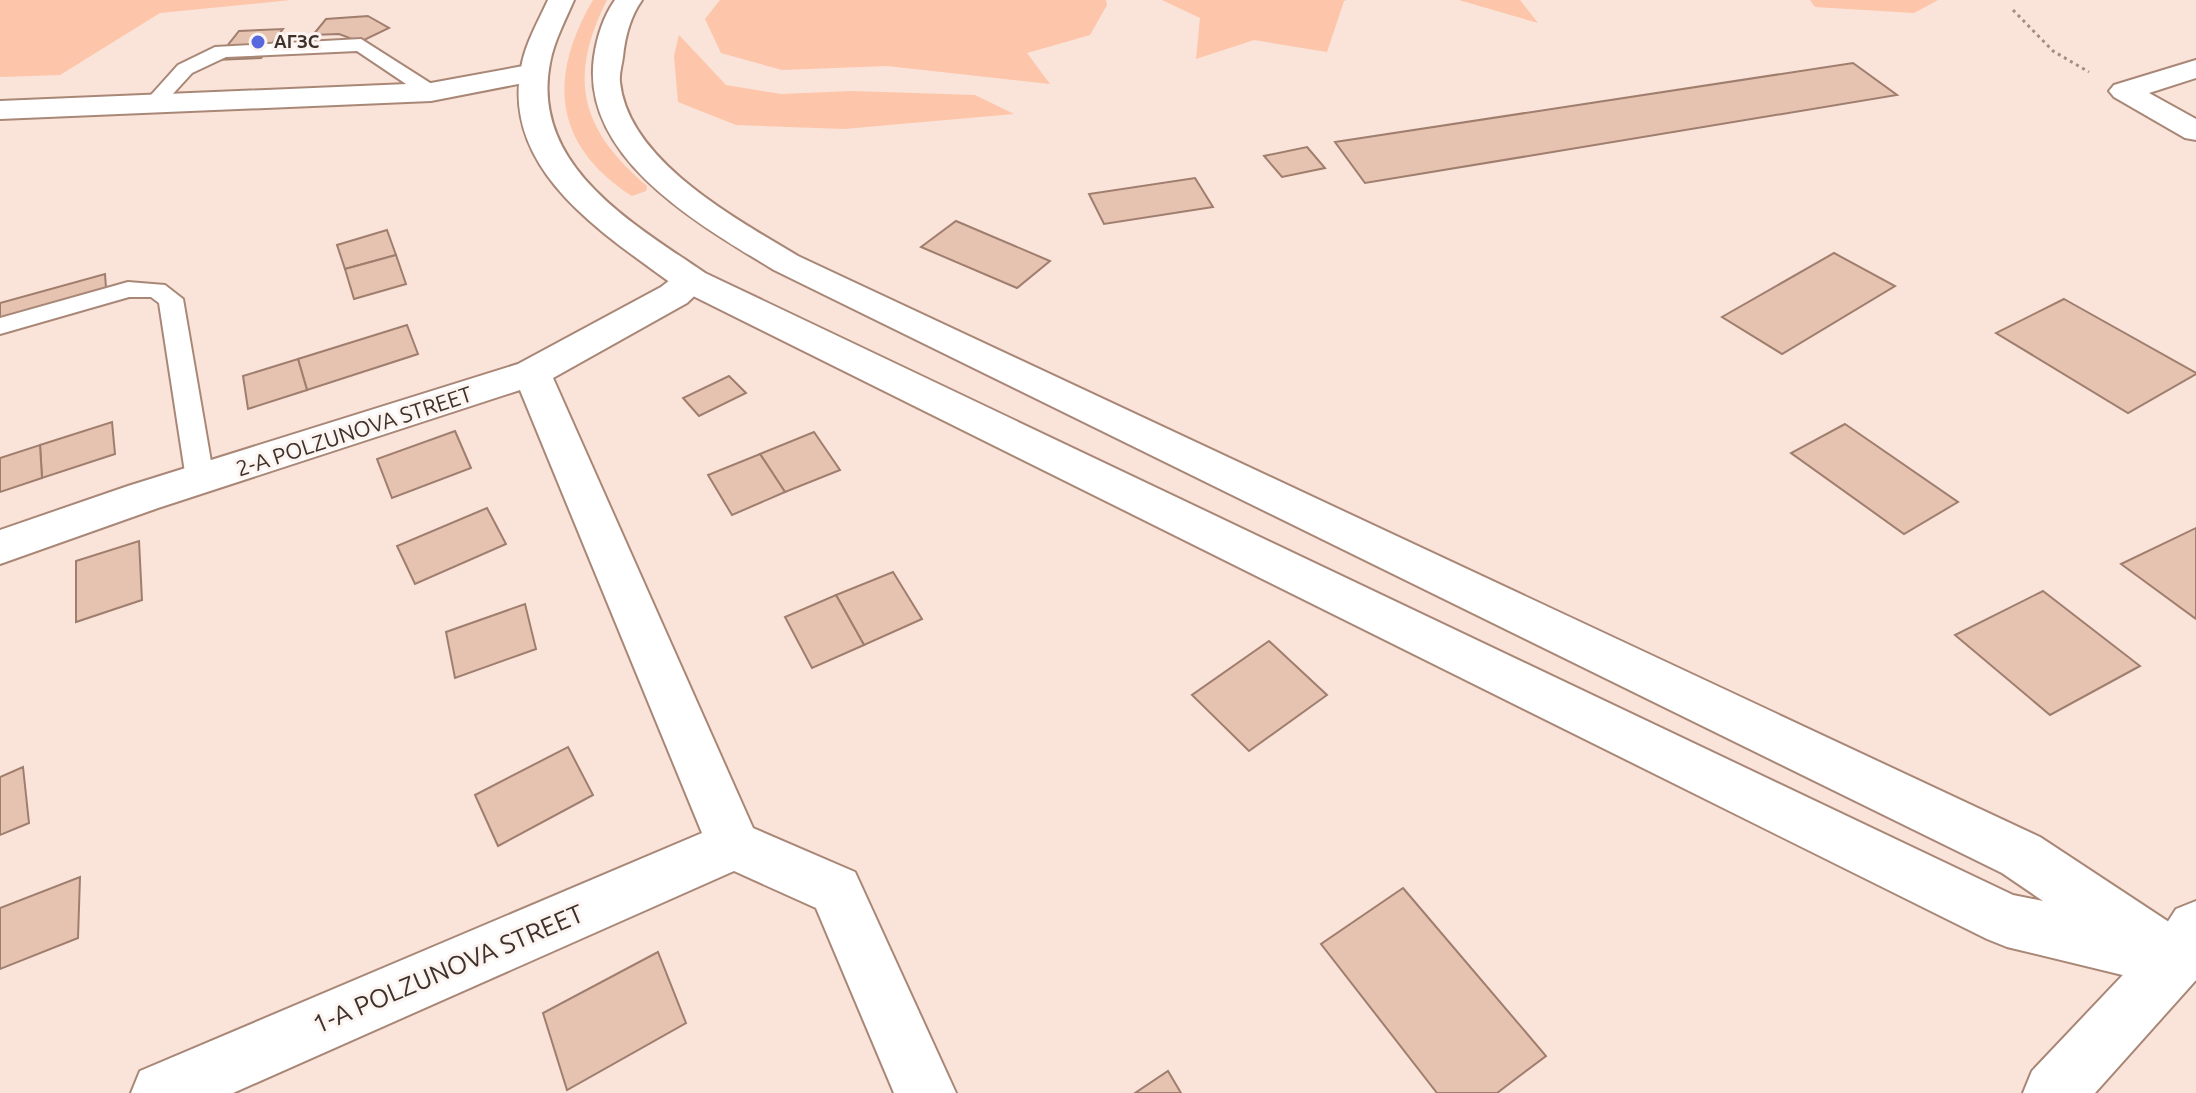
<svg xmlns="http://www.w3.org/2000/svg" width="2196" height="1093" font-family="Ubuntu,sans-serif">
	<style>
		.green { fill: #fdc5a9 }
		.building { fill: #e6c2b1; stroke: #9f7e6e; stroke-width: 2 }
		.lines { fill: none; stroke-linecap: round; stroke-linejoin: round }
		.lane-casing { stroke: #a98777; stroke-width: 4 }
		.street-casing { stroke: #a98777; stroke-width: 4 }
		.primary-casing { stroke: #a98777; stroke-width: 4 }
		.path { stroke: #a08e85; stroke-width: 3; stroke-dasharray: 3 4; stroke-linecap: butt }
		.lane { fill: #fff; fill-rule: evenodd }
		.street { fill: #fff; fill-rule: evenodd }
		.primary { fill: #fff; fill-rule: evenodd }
		.poi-dot { fill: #5867de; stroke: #fcf4f0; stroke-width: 3 }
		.labels { text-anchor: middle; stroke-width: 6; stroke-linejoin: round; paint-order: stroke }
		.far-poi-label { font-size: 18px; font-weight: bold; fill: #3f312a; stroke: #fcf4f0; text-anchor: start }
		.street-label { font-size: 22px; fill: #3f312a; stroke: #fcf4f0 }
		.near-street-label { font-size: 26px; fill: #3f312a; stroke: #fcf4f0 }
	</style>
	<rect width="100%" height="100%" fill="#fae3d9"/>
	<g class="green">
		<polygon points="0,0 291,0 160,13 60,75 0,77"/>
		<path d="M593,0H607C567,79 581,130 647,186L646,191L632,196C553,145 548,77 593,0Z"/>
		<polygon points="720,0 1106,0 1107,5 1090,35 1027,53 1050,84 887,66 782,70 721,53 705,19"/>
		<polygon points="1162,0 1347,0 1344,1 1327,52 1254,40 1196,59 1200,18"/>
		<polygon points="1459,0 1520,0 1538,23"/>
		<polygon points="1810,0 1938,0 1914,13 1815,7"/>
		<polygon points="679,35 726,85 781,94 852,91 975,95 1014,114 844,129 736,125 678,102 674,56"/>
	</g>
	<g class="building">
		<polygon points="368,16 389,28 360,42 339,34 313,35 326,19"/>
		<polygon points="283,29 261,58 216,60 239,31"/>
		<polygon points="1853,63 1897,95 1365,183 1335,142"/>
		<polygon points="1307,147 1325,168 1282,177 1264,156"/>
		<polygon points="1195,178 1213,207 1104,224 1089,194"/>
		<polygon points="956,221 1050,261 1017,288 921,247"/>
		<polygon points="387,230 396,255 345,269 337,245"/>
		<polygon points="1834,253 1895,286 1782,354 1722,317"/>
		<polygon points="396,255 406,284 354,299 345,269"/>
		<polygon points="105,274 106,288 0,318 0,303"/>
		<polygon points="2064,299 2196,373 2196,374 2128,413 1996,333"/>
		<polygon points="407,325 418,354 307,390 298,359"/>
		<polygon points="298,359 307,390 248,409 243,376"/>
		<polygon points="729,376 746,393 699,416 683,398"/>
		<polygon points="112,422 115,454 42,478 40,445"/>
		<polygon points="1845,424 1958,502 1904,534 1791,453"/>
		<polygon points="455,431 471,468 392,498 377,459"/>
		<polygon points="814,432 840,470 785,492 760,454"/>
		<polygon points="40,445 42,478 0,492 0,458"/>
		<polygon points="760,454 785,492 732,515 708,475"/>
		<polygon points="487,508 506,544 415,584 397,546"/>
		<polygon points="2196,528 2196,619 2121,564"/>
		<polygon points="139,541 142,600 76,622 76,561"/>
		<polygon points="893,572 922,619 864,645 836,595"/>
		<polygon points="2043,591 2140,666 2050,715 1955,635"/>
		<polygon points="836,595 864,645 812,668 785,617"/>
		<polygon points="525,604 536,649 455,678 446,632"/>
		<polygon points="1269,641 1327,695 1249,751 1192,695"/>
		<polygon points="568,747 593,795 498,846 475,795"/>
		<polygon points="23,767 29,823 0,835 0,777"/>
		<polygon points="80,877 78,938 0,969 0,908"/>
		<polygon points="1403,888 1546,1056 1497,1093 1437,1093 1321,944"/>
		<polygon points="658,952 686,1023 567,1090 543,1013"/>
		<polygon points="1168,1071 1181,1093 1135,1093"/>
	</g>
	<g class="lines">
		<g class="lane-casing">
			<g id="lane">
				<polygon points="361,39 438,88 441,92 438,96 424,96 357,51 226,57 192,73 160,108 153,110 143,104 178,65 215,47"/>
				<polygon points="128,282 165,285 183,299 214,479 210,486 200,489 190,486 186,479 159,303 151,297 129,297 0,334 0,318"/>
			</g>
		</g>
		<g class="street-casing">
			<g id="street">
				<polygon points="2196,60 2196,78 2149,93 2196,119 2196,140 2185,138 2114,97 2109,91 2114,85"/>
				<polygon points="534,64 544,67 548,73 544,79 431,101 0,119 0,101 431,83"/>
				<polygon points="692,270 705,273 710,281 687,303 553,378 753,828 855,872 956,1093 894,1093 816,908 734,871 233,1093 131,1093 140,1071 702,833 520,390 158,508 0,564 0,530 128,486 518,364 661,287 679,273"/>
				<polygon points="2196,901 2196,980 2095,1093 2023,1093 2032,1071 2156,940 2176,909"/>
			</g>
		</g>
		<g class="primary-casing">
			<path id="primary" d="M548,0H574C565,21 554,41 550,63C530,166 634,224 705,273L2013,895L2043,901L2002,873L774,270C700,225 580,158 594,57C597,37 603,17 615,0H642C630,17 625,37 623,57C622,65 619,74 620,82C628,161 737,219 798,256L2040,837L2175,926L2178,933L2196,940V980L2176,988L2007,947L1987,939L679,289C608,236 501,173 521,68C525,44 538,22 548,0Z"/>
		</g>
		<polyline class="path" points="2013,10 2053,51 2089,72"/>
		<use href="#lane" class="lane"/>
		<use href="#street" class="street"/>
		<use href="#primary" class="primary"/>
	</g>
	<circle class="poi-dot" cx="258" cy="42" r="8"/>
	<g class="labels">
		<g class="far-poi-label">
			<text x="274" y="48">АГЗС</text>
		</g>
		<g class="street-label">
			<text transform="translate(354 431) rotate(-18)" y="8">2-A POLZUNOVA STREET</text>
		</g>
		<g class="near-street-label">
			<text transform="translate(448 969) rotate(-23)" y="9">1-A POLZUNOVA STREET</text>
		</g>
	</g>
</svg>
